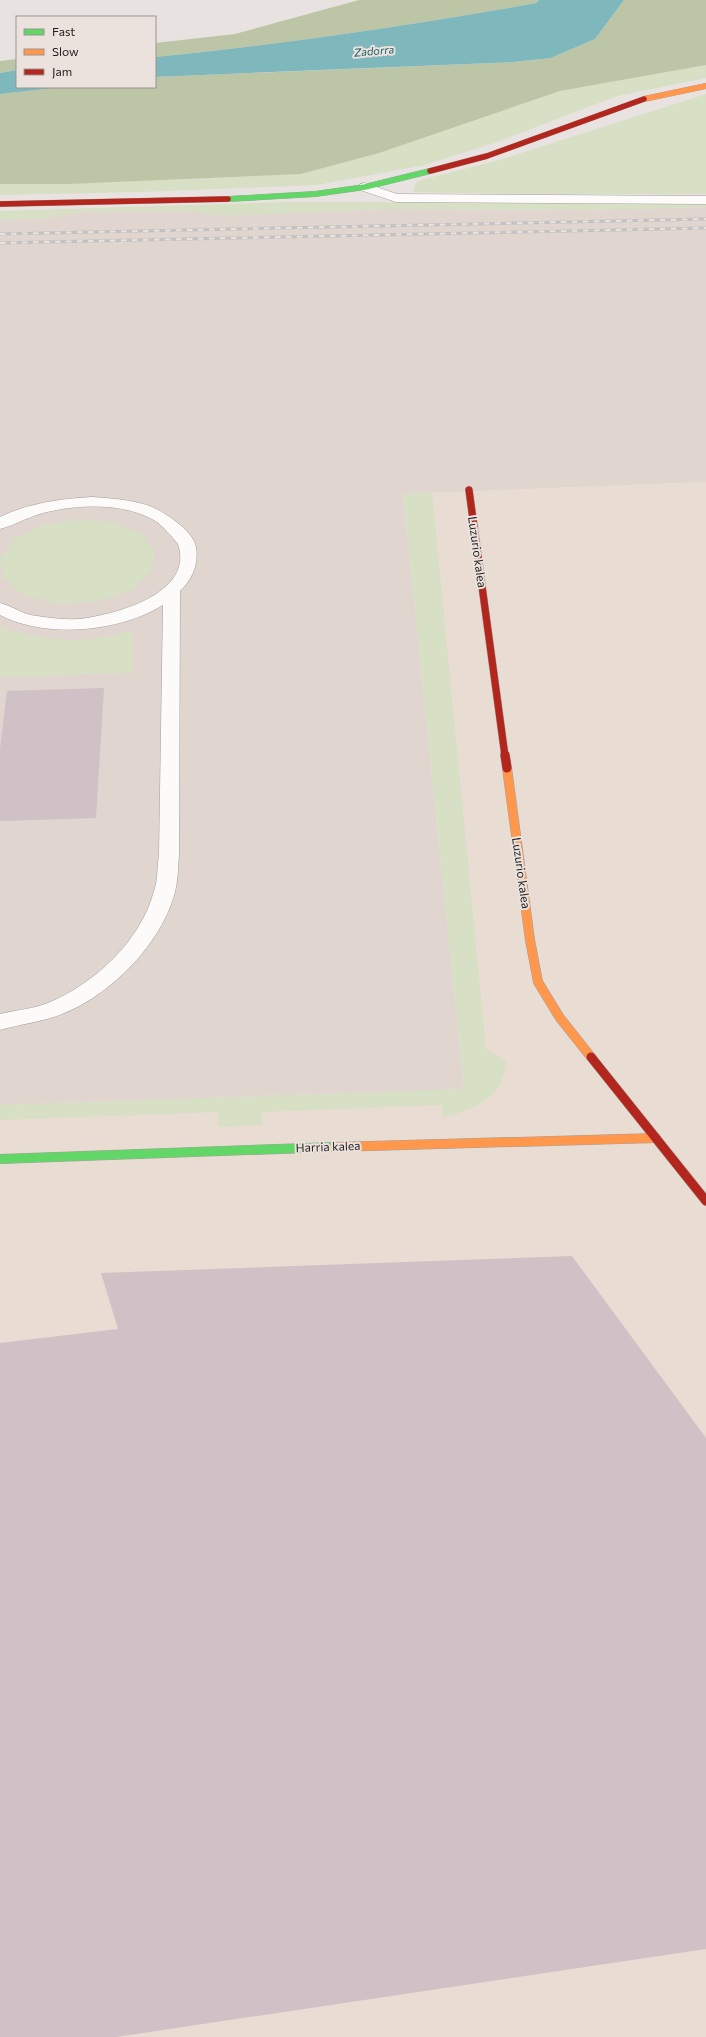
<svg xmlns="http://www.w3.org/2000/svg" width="706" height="2037" font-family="Commissioner,sans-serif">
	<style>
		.built { fill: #e0d5cf }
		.industrial { fill: #e9dcd2 }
		.green { fill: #d7dfc4 }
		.forest { fill: #bcc5a5 }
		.water { fill: #7eb7bc }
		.building { fill: #cfc1c6 }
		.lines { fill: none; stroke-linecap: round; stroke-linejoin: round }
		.lane-casing { stroke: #a39f9d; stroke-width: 1 }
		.street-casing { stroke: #a39f9d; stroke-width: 1 }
		.fast-far1-casing { stroke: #a39f9d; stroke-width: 6 }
		.fast-casing { stroke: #a39f9d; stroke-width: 10 }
		.slow-far1-casing { stroke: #a39f9d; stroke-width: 6 }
		.slow-casing { stroke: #a39f9d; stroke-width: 10 }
		.jam-far2-casing { stroke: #a39f9d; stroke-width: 6 }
		.jam-far1-casing { stroke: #a39f9d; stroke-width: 8 }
		.jam-casing { stroke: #a39f9d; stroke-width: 10 }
		.lane { fill: #fcfbfa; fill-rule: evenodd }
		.street { fill: #fcfbfa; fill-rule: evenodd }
		.fast-far1 { stroke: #63d668; stroke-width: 5.5 }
		.fast { stroke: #63d668; stroke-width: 9 }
		.slow-far1 { stroke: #ff974d; stroke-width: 5.5 }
		.slow { stroke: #ff974d; stroke-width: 9 }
		.jam-far2 { stroke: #b3261e; stroke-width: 5.5 }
		.jam-far1 { stroke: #b3261e; stroke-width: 7 }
		.jam { stroke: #b3261e; stroke-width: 9 }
		.rail-casing { stroke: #c3c1c1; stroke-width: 3 }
		.rail { stroke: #ebe2dd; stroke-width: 2; stroke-dasharray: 5.5; stroke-linecap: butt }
		.labels { text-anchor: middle; stroke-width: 4; stroke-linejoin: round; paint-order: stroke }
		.far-water-label { font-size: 11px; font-style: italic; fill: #1b6066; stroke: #ebe2dd }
		.street-label { font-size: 12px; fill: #1f1c1a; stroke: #ebe2dd }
	</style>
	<rect width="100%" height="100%" fill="#e8e3e0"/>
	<polygon class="built" points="706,207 706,482 403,494 464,1089 0,1105 0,220 40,219 79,212 197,211 220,216 389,209 582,210"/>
	<polygon class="industrial" points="706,482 706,2037 0,2037 0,1105 464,1089 403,494"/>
	<g class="green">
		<polygon points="706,65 706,78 617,96 494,143 425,165 317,185 138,192 0,195 0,184 69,184 301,174 379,153 560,91"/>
		<polygon points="706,94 706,194 516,194 413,192 417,181 496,161"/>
		<polygon points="289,202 706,203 706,207 582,210 389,209 220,216 197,211 79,212 40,219 0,220 0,211"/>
		<path d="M432,492L486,1049L507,1061C505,1067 504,1074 502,1079C493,1103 465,1111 443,1118L442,1105L262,1112V1125L218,1127V1112L0,1120V1105L464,1089L403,494Z"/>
		<polygon points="79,519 114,522 142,534 155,552 151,572 130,591 96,602 58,604 24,595 4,579 0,558 15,539 43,525"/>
		<path d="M0,628C33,636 65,644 99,638C110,637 121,633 132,630V673L0,677Z"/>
	</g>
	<g class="forest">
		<path d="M359,0H539L536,3C410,26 283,44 155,57V43L235,34Z"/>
		<polygon points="624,0 706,0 706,65 560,91 379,153 301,174 69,184 0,184 0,94 64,87 155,87 156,77 513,62 551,58 595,39"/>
		<polygon points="17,59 17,70 0,73 0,61"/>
	</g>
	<g class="water">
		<path d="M539,0H624L595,39L551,58L513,62L155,77V57C283,44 409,26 536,3Z"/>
		<polygon points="17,70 17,87 64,87 0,94 0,73"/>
	</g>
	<g class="building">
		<polygon points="104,688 96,818 0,821 0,749 7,691"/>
		<polygon points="572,1256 706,1438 706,1949 116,2037 0,2037 0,1343 118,1329 101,1273"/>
	</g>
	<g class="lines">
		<g class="lane-casing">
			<path id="lane" d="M92,497C111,498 129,500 147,505C162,510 194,531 196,547C199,564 192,580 180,591L179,855C178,867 178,880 175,892C162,943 111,995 62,1014C42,1022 21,1024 0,1030V1014C16,1010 33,1009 48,1003C94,984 141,941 154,891C158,880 157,867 159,855L163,605C120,632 46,639 0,615V603C13,606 23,615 37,616C51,618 65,620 79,619C114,615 195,594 178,544C172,537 165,528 157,522C126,502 77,504 43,513C28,517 15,525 0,529V517C29,503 60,499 92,497Z"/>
		</g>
		<g class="street-casing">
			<polygon id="street" points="365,183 397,194 706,196 706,204 396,202 360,190 358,187 360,184"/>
		</g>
		<g class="fast-far1-casing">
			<polyline id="fast-far1" points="228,199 315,194 365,187 430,171"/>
		</g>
		<g class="fast-casing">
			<polyline id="fast" points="0,1159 334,1147"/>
		</g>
		<g class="slow-far1-casing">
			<polyline id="slow-far1" points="644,99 706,86"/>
		</g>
		<g class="slow-casing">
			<g id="slow">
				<polyline points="507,768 530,940 538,982 560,1018 591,1057"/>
				<polyline points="334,1147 656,1138"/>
			</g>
		</g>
		<g class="jam-far2-casing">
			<g id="jam-far2">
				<polyline points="430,171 487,156 644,99"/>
				<polyline points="0,204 228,199"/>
			</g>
		</g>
		<g class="jam-far1-casing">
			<polyline id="jam-far1" points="469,490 505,756"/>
		</g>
		<g class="jam-casing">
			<g id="jam">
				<polyline points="505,755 507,768"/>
				<polyline points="591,1057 706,1201"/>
			</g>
		</g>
		<use href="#lane" class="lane"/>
		<use href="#street" class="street"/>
		<use href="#fast-far1" class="fast-far1"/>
		<use href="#fast" class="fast"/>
		<use href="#slow-far1" class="slow-far1"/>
		<use href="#slow" class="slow"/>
		<use href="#jam-far2" class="jam-far2"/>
		<use href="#jam-far1" class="jam-far1"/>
		<use href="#jam" class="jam"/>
		<g class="rail-casing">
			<g id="rail">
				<polyline points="0,234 706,219"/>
				<polyline points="0,243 706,228"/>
			</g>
		</g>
		<use href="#rail" class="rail"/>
	</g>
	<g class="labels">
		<g class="far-water-label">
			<text transform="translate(374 51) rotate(-5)" y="4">Zadorra</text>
		</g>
		<g class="street-label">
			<text transform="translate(477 552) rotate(82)" y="4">Luzurio kalea</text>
			<text transform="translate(521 873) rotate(82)" y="4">Luzurio kalea</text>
			<text transform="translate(328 1147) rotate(-2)" y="4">Harria kalea</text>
		</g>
	</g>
	<rect x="16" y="16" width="140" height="72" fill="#ebe2dd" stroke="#99938f"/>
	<rect x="24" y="29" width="20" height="6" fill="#63d668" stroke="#99938f"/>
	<text x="52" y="36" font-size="12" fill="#1f1c1a">Fast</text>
	<rect x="24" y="49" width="20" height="6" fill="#ff974d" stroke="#99938f"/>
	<text x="52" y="56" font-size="12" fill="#1f1c1a">Slow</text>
	<rect x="24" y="69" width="20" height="6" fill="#b3261e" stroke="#99938f"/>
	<text x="52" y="76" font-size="12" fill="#1f1c1a">Jam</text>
</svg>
